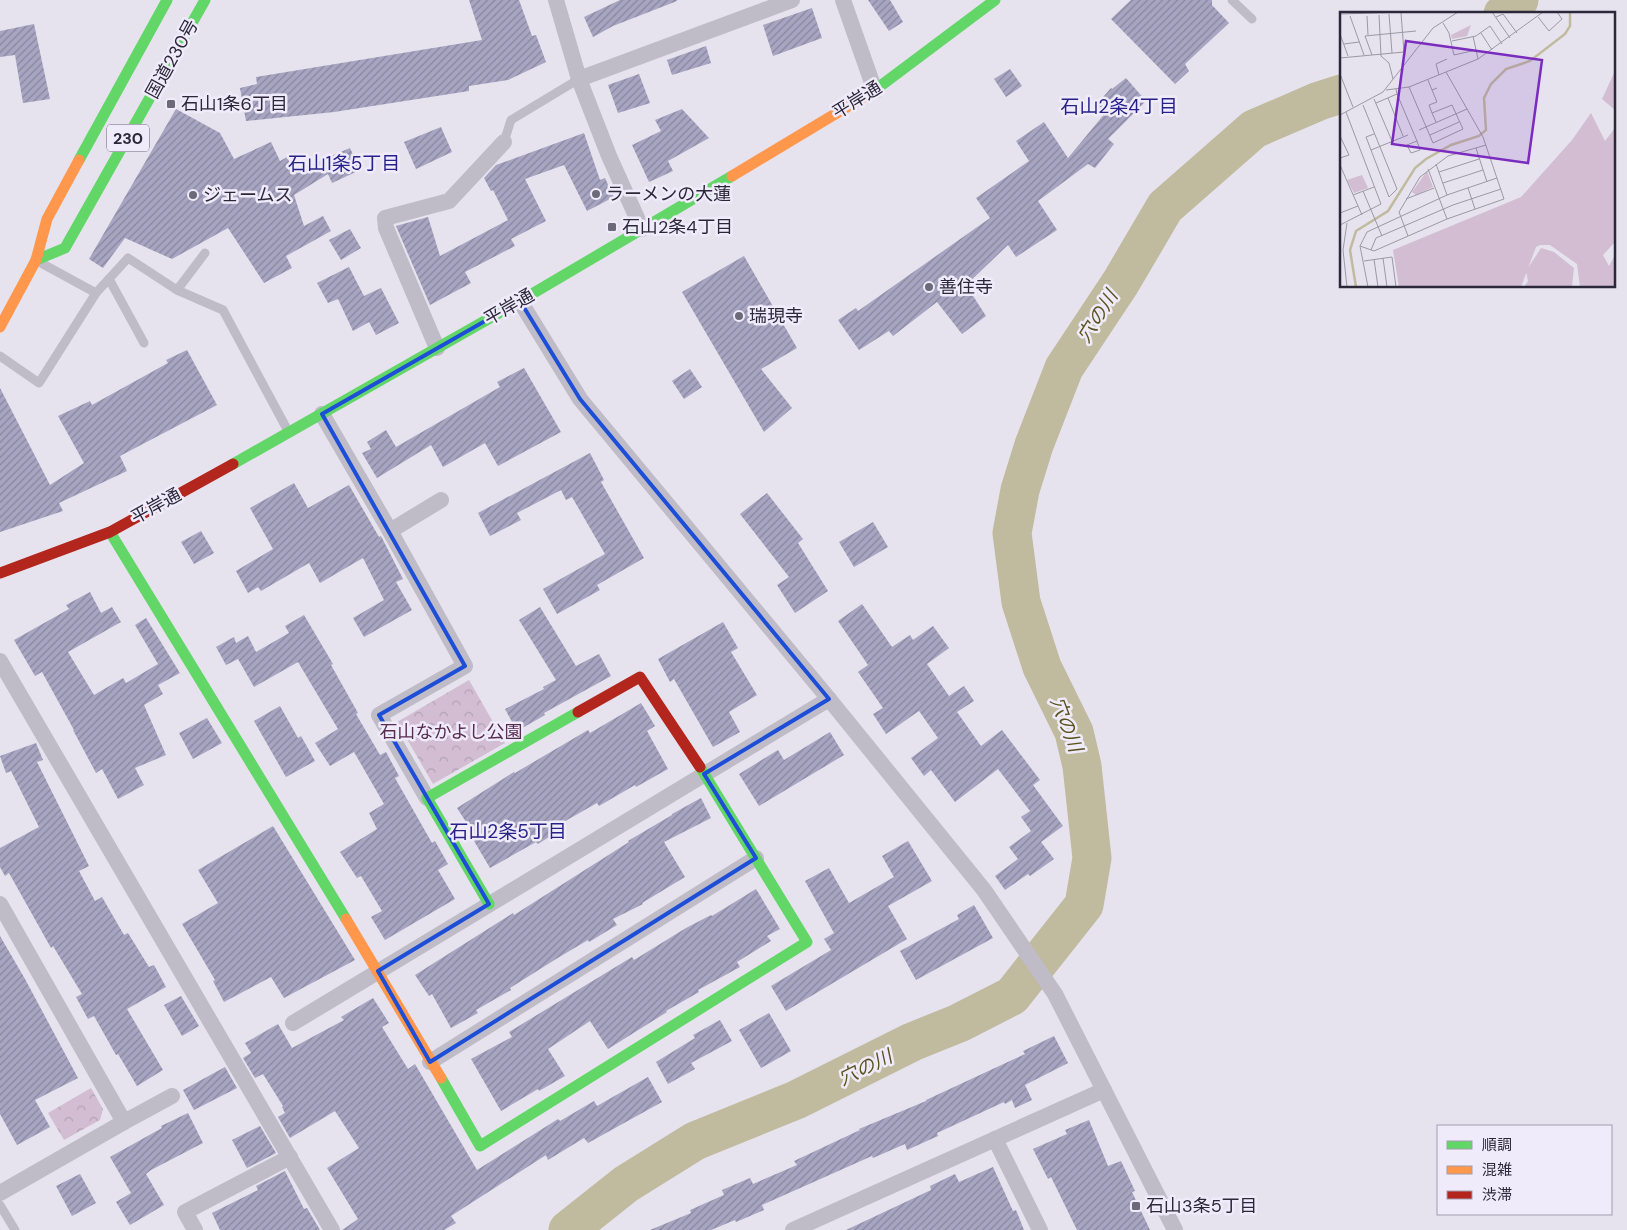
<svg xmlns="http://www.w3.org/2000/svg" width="1627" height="1230" font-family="'DM Sans','Noto Sans JP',sans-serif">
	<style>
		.park { fill: url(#park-crowns) }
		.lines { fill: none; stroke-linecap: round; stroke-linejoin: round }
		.river { stroke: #c0ba9f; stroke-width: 39 }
		.building { fill: url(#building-hatch) }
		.lane { stroke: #bfbcc7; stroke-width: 9 }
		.street { stroke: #bfbcc7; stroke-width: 16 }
		.fast { stroke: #63d668; stroke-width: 11 }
		.slow { stroke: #ff974d; stroke-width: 11 }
		.jam { stroke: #b3261e; stroke-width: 11 }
		.marked { fill: none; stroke: #1d4ed8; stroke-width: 4; stroke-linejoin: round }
		.poi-dot { fill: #6c6a78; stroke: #f0ebfa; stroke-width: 2 }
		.labels { text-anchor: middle; stroke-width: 5; stroke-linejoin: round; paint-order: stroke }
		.shield { fill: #f0ebfa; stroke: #666373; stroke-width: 1 }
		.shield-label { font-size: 16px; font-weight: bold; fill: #2b2939 }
		.street-label { font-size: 18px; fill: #2b2939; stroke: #f0ebfa }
		.poi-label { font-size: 18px; fill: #2b2939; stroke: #f0ebfa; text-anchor: start }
		.park-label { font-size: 18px; fill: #572d50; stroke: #f0ebfa }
		.neighbourhood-label { font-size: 19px; fill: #272288; stroke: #f0ebfa }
		.water-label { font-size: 19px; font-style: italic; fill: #5b531e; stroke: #f0ebfa }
		.inset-river { fill: none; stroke: #c0ba9f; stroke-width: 2.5 }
		.inset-road { fill: none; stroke: #9b99a6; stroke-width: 1 }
		.view { fill: #7b2cbf; fill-opacity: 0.15; stroke: #7b2cbf; stroke-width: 2.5 }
		.inset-edge { fill: none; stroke: #2b2939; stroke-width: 2.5 }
	</style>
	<defs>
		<pattern id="park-crowns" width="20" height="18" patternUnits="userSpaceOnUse" patternTransform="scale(1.25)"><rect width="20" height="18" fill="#d2bdd3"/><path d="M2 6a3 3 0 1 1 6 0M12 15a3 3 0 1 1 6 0" fill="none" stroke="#b4a2b6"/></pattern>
		<pattern id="building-hatch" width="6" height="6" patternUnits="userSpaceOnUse" patternTransform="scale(1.25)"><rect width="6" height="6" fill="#a7a5c1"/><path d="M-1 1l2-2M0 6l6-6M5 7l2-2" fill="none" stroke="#88869e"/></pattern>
	</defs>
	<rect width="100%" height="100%" fill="#e6e3ee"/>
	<g class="park">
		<polygon points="469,680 505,743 433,784 397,722"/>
		<polygon points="91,1088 103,1109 100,1120 64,1140 48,1113"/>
	</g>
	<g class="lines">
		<g class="river">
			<polyline points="1503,14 1519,0"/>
			<polyline points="568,1230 626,1184 695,1141 796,1100 912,1042 959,1023 1012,996 1084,905 1092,858 1082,766 1074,732 1042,667 1021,602 1012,533 1020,490 1034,445 1064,368 1121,282 1165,207 1254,129 1319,101 1341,94"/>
		</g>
	</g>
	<g class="building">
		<polygon points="469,0 519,0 532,36 536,35 546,62 508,80 469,86 469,91 334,112 246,121 240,88 257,84 256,77 482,40"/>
		<polygon points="620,0 677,0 677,1 613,26 593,37 584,17"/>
		<polygon points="868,0 890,0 903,22 889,31"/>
		<polygon points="1131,0 1212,0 1212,5 1229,23 1185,64 1189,71 1175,84 1111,19"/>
		<polygon points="812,8 822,38 773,56 763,25"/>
		<polygon points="34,24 50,99 23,103 15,55 0,57 0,31"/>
		<polygon points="706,46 711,63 672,75 667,60"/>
		<polygon points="1010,69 1022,86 1006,97 994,79"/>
		<polygon points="639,74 650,103 618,113 608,85"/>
		<polygon points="1126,78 1146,101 1108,139 1114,144 1095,168 1088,164 1038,201 1057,230 1016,257 1008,245 966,285 986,316 962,334 937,302 893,336 889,331 859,350 838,320 856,308 858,311 990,218 976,198 1029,161 1016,141 1044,122 1068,158 1106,112 1097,104 1111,88 1112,89"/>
		<polygon points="176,109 220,133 234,159 271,142 280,161 287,157 294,172 350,148 360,170 332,183 328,174 294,195 304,226 323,216 331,231 286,256 292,268 264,283 228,228 172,259 125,238 103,268 89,259"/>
		<polygon points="682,109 709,138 668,161 673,171 649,182 632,145 661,131 655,120"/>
		<polygon points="441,127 452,152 416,169 404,142"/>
		<polygon points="584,133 600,180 605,178 614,197 587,211 564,165 525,179 546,221 511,239 515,246 465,272 471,283 430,305 396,226 428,217 440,256 508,220 493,190 491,191 484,178 496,165"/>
		<polygon points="350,229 361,248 341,260 329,240"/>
		<polygon points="744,256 797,348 761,369 792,408 764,432 682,292"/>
		<polygon points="349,267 364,296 381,288 399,323 376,335 369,322 353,331 338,299 328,303 317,283"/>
		<polygon points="187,350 217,405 120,456 127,471 59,503 63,511 0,532 0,388 50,485 84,463 58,416 90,401 92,405 168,363 166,360"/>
		<polygon points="524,368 561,432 498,466 485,443 443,467 431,445 377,478 362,453 371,449 367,442 386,430 396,447 500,387 497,382"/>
		<polygon points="690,369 702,387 684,399 672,381"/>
		<polygon points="590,453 604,480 601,482 644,558 597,585 600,590 557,614 543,589 605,554 572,497 566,500 561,490 517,513 521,520 490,536 478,513"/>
		<polygon points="294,483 308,508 349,485 379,537 381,536 403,579 396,582 412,610 364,637 353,618 384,600 363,558 320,583 309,563 261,591 258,587 248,593 236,571 273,549 250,508"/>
		<polygon points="767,493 803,539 798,543 828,591 795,613 777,585 789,577 740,514"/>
		<polygon points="873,522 888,547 854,567 839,542"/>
		<polygon points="201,531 214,553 194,564 181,542"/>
		<polygon points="90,592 101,613 112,607 121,622 68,652 94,695 123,678 126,683 158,664 135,625 146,618 180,673 158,685 163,694 144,705 166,755 135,768 144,785 118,799 102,769 96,773 73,730 74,730 42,672 35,676 14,640 69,609 66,605"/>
		<polygon points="862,604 892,647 910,635 913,640 933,626 949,648 927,664 949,696 964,686 974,701 957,712 981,746 1002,730 1040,780 1033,785 1063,826 1041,842 1054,859 1030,876 1028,874 1005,890 995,876 1018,859 1009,847 1031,831 1021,817 1030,811 998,769 955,802 931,770 924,776 911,758 938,738 919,711 886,734 873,714 883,708 858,672 868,665 838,621"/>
		<polygon points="540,607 576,666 599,654 611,676 544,713 545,715 517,731 505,709 544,689 543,687 556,680 519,620"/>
		<polygon points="304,615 333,664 331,665 358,713 356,714 380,755 386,752 399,776 395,778 432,843 435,841 448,864 438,870 455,899 385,940 371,917 382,911 361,876 357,878 340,852 377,829 369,813 384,804 354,752 330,766 315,743 338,729 298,662 254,687 238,659 226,665 216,647 234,637 236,643 248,636 256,652 289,633 285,626"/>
		<polygon points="723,622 738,648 731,652 757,695 729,712 740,732 713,747 674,679 670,682 658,659"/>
		<polygon points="641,703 655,726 647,731 668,769 636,787 635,785 599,806 597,803 560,824 563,828 538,844 536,842 490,868 474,841 477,839 457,808 514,772 515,773 588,730 590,733"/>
		<polygon points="280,706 298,738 301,736 315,761 286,777 254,721"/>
		<polygon points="207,718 222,743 193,759 179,733"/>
		<polygon points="830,732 844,755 759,806 739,774 778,750 784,760"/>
		<polygon points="36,743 43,760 37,762 89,866 79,871 95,901 102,897 124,935 128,933 149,967 154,965 166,987 127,1009 163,1070 137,1086 118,1054 116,1055 94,1016 88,1019 76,997 82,994 53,946 51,948 9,873 5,876 0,867 0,848 39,827 11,771 6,773 0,756"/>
		<polygon points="701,798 711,818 664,842 685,877 642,903 643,904 613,919 617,925 589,942 588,940 556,959 510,988 511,990 476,1010 478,1013 451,1028 432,994 429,996 415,975 513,913 514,915 629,842 628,841 672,815 672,814"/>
		<polygon points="273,826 355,960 284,998 271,977 224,1002 213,981 215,980 182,924 218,903 198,870"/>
		<polygon points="908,841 932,881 888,906 907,939 786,1011 771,986 831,950 824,939 834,933 805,881 829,868 849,903 894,877 882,856"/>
		<polygon points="756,889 780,929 767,936 771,941 737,962 740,967 698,990 699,992 666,1011 667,1012 608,1049 590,1021 548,1049 565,1076 539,1091 538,1089 501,1111 471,1059 512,1037 509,1032 632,957 634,960 686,928 711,915 712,916"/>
		<polygon points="974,905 993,938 916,980 900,951 959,919 957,915"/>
		<polygon points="0,936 25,979 78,1078 35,1100 50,1127 17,1145 0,1114"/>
		<polygon points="181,996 199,1026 182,1036 164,1005"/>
		<polygon points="373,998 389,1023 382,1027 408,1069 415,1064 477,1170 558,1119 560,1121 594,1101 597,1106 648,1077 662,1102 588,1143 584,1138 548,1160 546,1155 451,1216 456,1223 444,1230 342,1230 358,1219 327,1168 359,1148 335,1111 290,1138 278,1117 285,1113 282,1107 283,1106 263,1074 255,1078 243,1058 251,1053 245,1043 278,1024 292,1048 344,1020 341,1017"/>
		<polygon points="769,1013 791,1051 761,1068 739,1030"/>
		<polygon points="720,1020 732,1041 691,1063 695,1069 668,1084 656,1062 695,1038 693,1035"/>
		<polygon points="1054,1036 1068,1063 1025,1085 1032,1100 1015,1108 1012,1100 1005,1104 1004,1102 937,1133 938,1136 907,1150 905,1144 873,1158 872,1156 762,1205 764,1210 736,1222 735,1220 711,1230 650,1230 691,1213 690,1210 724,1195 722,1190 750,1178 753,1184 797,1165 794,1161 860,1130 859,1129 926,1101 926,1100 1025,1054 1023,1051"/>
		<polygon points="225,1067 237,1088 194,1110 183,1090"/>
		<polygon points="188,1113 203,1143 151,1170 146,1174 164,1205 130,1225 116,1202 131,1193 110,1157 162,1128 161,1126"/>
		<polygon points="1089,1120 1108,1166 1121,1161 1135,1191 1132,1192 1150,1230 1077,1230 1051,1177 1048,1179 1033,1149 1067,1134 1065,1130"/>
		<polygon points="260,1126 276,1153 247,1168 232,1140"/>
		<polygon points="993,1167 1013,1211 1016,1210 1024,1230 846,1230 931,1190 930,1186 955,1174 959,1182"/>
		<polygon points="285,1171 304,1209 307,1208 320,1230 220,1230 212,1213 258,1190 256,1186"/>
		<polygon points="80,1174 96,1203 72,1216 56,1186"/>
	</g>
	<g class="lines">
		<g class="lane">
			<polyline points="1232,0 1252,19"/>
			<polyline points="504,142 511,120 579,79"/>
			<polyline points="41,263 96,293 128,258 177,290 223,310 288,431"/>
			<polyline points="109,279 144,343"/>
			<polyline points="177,290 205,253"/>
			<polyline points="0,356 39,383 96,293"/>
			<polyline points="0,1205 15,1230"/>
		</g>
		<g class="street">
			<polyline points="556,0 579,79 792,0"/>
			<polyline points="843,0 875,91"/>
			<polyline points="579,79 609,156 642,229"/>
			<polyline points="520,301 580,399 829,699 984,890 1055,994 1175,1230"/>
			<polyline points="437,348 386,228 385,218 449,201 504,142"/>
			<polyline points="322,414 390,531 441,500"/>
			<polyline points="390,531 465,666 379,715 427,798"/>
			<polyline points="0,661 332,1230"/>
			<polyline points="0,904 124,1122"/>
			<polyline points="293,1023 829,699"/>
			<polyline points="430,1062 756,858"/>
			<polyline points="995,1139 1040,1230"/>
			<polyline points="0,1193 124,1122 172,1096"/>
			<polyline points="195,1230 185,1212 290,1157"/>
			<polyline points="793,1230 1104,1090"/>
		</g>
		<g class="fast">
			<polyline points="875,90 995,0"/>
			<polyline points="79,160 167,0"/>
			<polyline points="36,260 65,248 205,0"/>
			<polyline points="233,464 520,301 732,176"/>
			<polyline points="110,532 346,919"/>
			<polyline points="489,904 427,798 578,712"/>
			<polyline points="441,1078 480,1146 807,942 700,767"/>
		</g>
		<g class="slow">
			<polyline points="732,176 875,90"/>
			<polyline points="0,327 36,260 47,219 79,160"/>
			<polyline points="346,919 441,1078"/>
		</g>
		<g class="jam">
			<polyline points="0,573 110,532 233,464"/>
			<polyline points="578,712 640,677 700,767"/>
		</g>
	</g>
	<path class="marked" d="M520,301L580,399L829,699L704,774L756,858L430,1062L378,971L489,904L379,715L465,666L322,414Z"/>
	<g class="poi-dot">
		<rect x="166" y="99" width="10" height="10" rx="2.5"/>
		<circle cx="596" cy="194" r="5"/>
		<circle cx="193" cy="195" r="5"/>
		<rect x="607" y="222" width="10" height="10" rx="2.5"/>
		<circle cx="929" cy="287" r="5"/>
		<circle cx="739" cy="316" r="5"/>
		<rect x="1131" y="1201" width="10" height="10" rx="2.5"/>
	</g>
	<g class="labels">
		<rect class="shield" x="107" y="124.5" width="42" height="27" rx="4"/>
		<g class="shield-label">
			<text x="128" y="144">230</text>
		</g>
		<g class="street-label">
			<text transform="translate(172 59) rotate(-61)" y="6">国道230号</text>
			<text transform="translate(857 100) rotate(-32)" y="6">平岸通</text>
			<text transform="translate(509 307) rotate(-30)" y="6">平岸通</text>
			<text transform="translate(156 506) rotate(-29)" y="6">平岸通</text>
		</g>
		<g class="poi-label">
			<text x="181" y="110">石山1条6丁目</text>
			<text x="606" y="200">ラーメンの大蓮</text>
			<text x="203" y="201">ジェームス</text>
			<text x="622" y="233">石山2条4丁目</text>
			<text x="939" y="293">善住寺</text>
			<text x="749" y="322">瑞現寺</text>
			<text x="1146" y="1212">石山3条5丁目</text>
		</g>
		<g class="park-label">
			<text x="451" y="738">石山なかよし公園</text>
		</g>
		<g class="neighbourhood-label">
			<text x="1119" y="113">石山2条4丁目</text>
			<text x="344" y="170">石山1条5丁目</text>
			<text x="508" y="838">石山2条5丁目</text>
		</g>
		<g class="water-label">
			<text transform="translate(1097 316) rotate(-58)" y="7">穴の川</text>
			<text transform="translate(1067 724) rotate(69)" y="7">穴の川</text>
			<text transform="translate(865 1067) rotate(-26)" y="7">穴の川</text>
		</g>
	</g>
	<g transform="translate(1340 12)">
		<rect width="275" height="275" fill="#e6e3ee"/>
		<path d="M275,59V98L262,87ZM251,101L265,129L275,116V230L263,243L269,254L275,243V275H240L237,252L210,233H200L196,235L181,275H59L53,238L181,185L232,128ZM201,236L214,240L234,256L232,274L184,275L188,269L186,259Z" fill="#d2bdd3"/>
		<path d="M131,13L127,24L112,27L111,23ZM87,159L93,175L76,183L72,180ZM22,163L28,176L14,181L7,168Z" fill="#d2bdd3"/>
		<path class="inset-river" d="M16,275L10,238L16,219L48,199L75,156L86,147L111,133L139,124L146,118L144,86L151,72L166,57L190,49L225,22L230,14V0"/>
		<path class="inset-road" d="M152,0L170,26M0,2L68,0M49,2L52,41M39,3L41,44L49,51L53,67M10,4L24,43M27,4L28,23M156,5L163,2L177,21M198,5L209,19L222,7L217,0M103,11L109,21L114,43L136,38M141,21L152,38M0,22L8,44M133,24L138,47M112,29L136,24L150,14L162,32M4,32L19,30M32,43L25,24L76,19M0,46L64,40L61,1M0,62L13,95M99,63L96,52L107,47M88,68L92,78L97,76M69,75L93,131L123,117L112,93L92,101L96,110M46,78L69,75L138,47L203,0M57,82L77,129L80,138L71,141L67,133L77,129M48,86L63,124M34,87L52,129M36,91L57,82L56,77M23,93L57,177L49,185L26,125L34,122M92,101L89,93L97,90L92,78M0,103L43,80L93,16L118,0M79,118L127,97M90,123L119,110M0,124L9,143L0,146M136,136L147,170M31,138L68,123M96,152L107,183M0,153L22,203M88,157L107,207M99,160L139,147M103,171L143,158M128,176L135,197M23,179L42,224M13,183L34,175M66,187L94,176M0,201L18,194M7,211L3,238L7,275M0,213L41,192L6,100M68,224L59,200L80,165L108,144L146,133M20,234L34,239L107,207L164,187L143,125L106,60M31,238L36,226L113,193L161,177M43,246L47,275M34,247L38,275M24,249L52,245L56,275M28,275L20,234L27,220L107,183L157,166"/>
		<path class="view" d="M66,29L202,48L188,151L52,132Z"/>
		<rect width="275" height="275" class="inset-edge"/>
	</g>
	<rect x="1437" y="1125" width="175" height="90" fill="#f0ebfa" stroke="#a19dad"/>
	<rect x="1447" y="1141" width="25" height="8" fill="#63d668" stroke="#a19dad"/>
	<text x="1482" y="1150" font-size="15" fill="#2b2939">順調</text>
	<rect x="1447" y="1166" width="25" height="8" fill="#ff974d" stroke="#a19dad"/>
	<text x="1482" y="1175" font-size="15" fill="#2b2939">混雑</text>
	<rect x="1447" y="1191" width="25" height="8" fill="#b3261e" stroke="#a19dad"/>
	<text x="1482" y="1200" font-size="15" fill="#2b2939">渋滞</text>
</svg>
